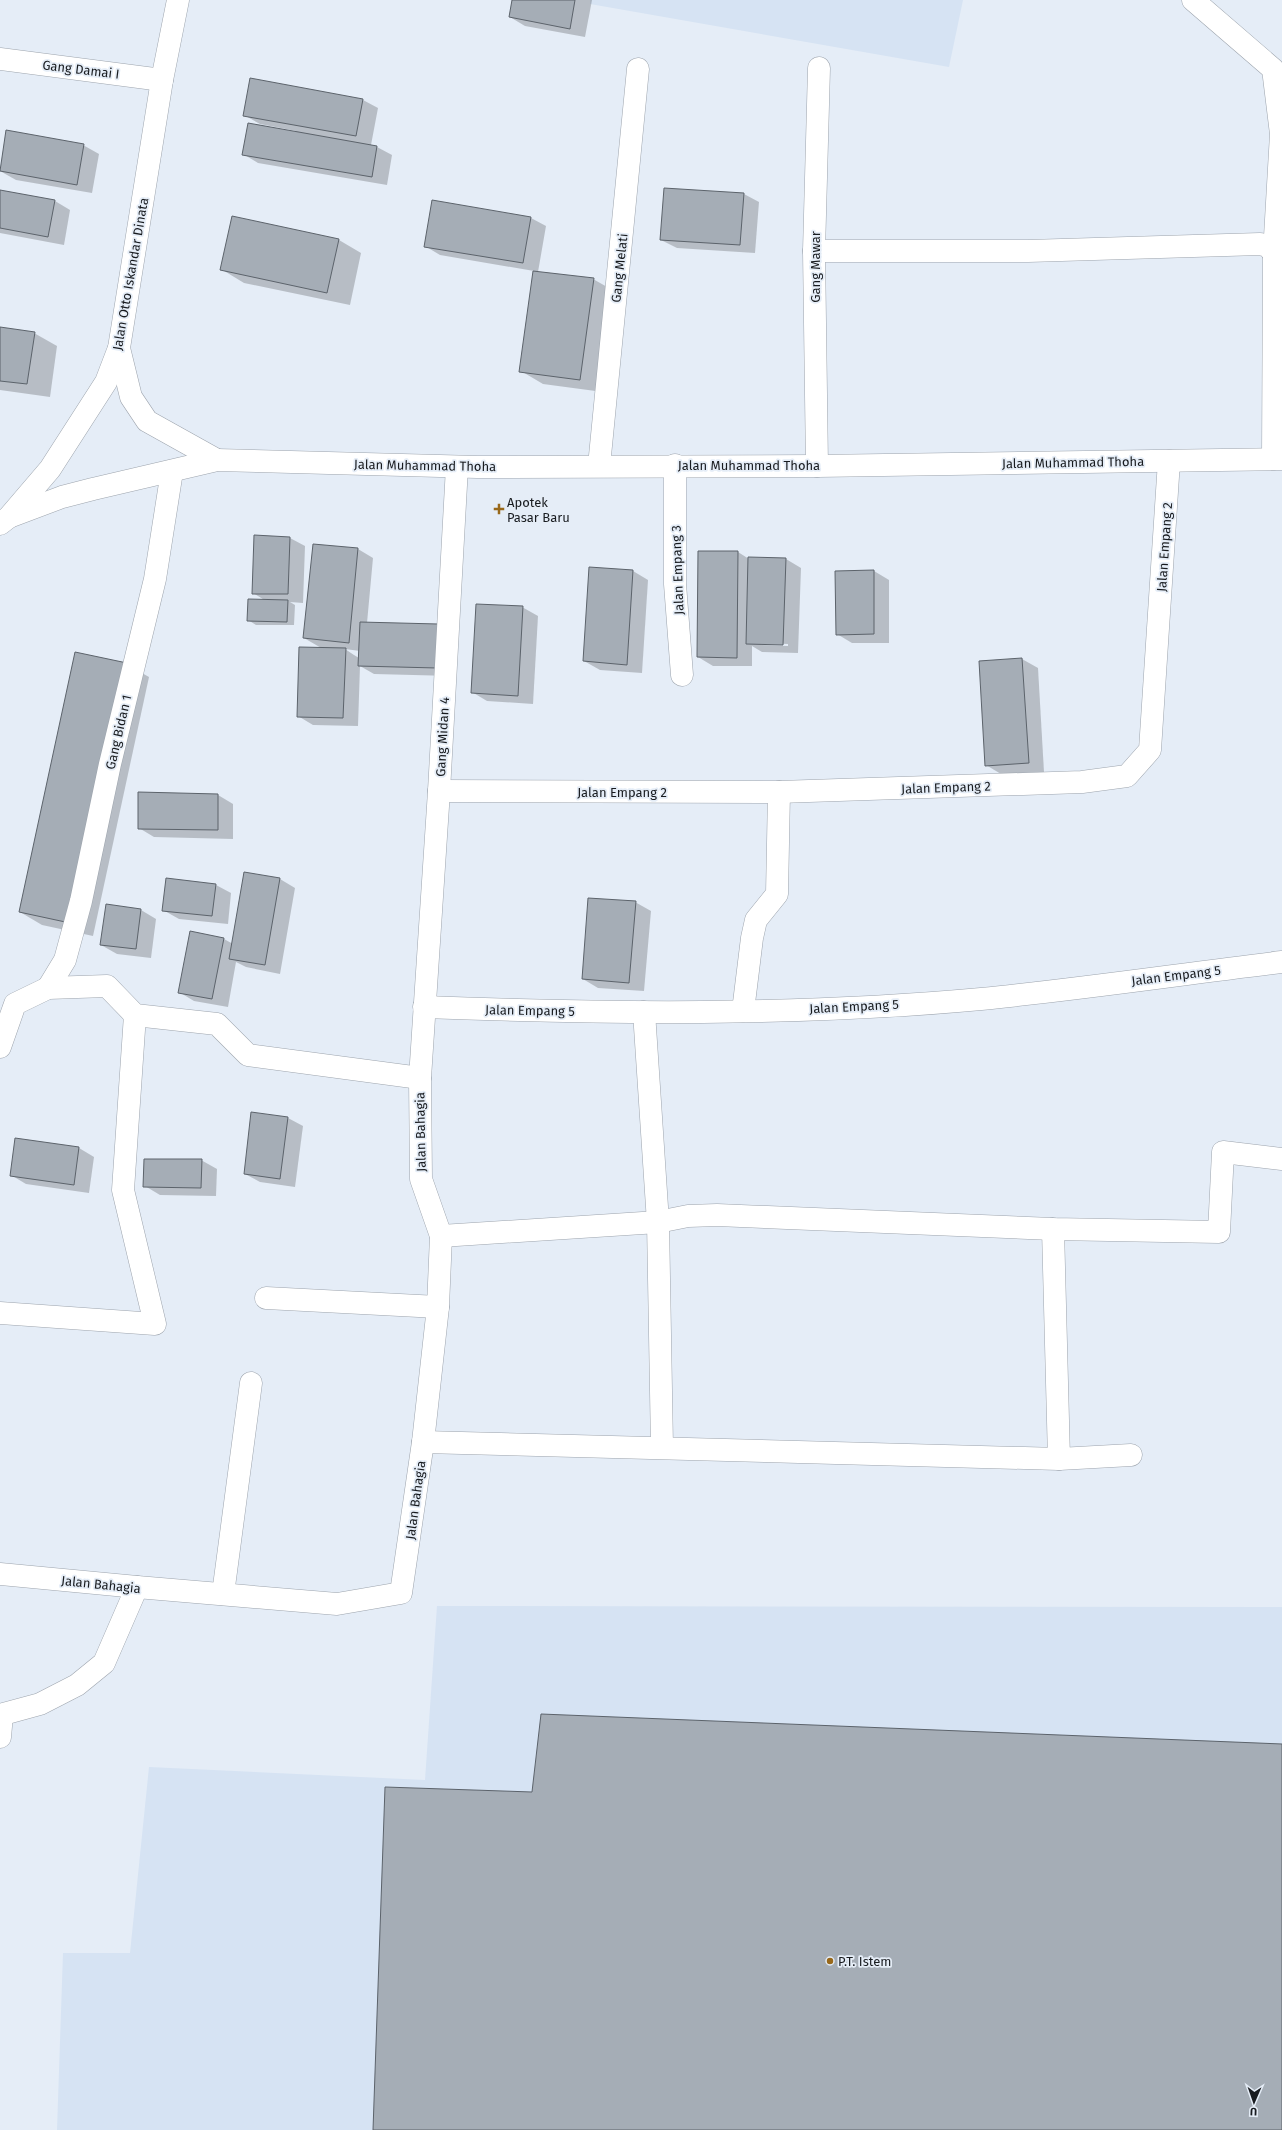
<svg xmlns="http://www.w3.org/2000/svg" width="1282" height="2130" font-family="'Fira Sans',sans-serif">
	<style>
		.built { fill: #d6e3f3 }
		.shadow { fill: #0003; fill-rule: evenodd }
		.building { fill: #a5adb6; stroke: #5c636b }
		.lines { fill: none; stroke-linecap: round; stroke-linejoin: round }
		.minor-casing { stroke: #9da4ad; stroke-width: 23 }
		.primary-casing { stroke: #9da4ad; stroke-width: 23 }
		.trunk-casing { stroke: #9da4ad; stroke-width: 23 }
		.minor { stroke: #fff; stroke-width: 22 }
		.primary { stroke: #fff; stroke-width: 22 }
		.trunk { stroke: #fff; stroke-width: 22 }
		.poi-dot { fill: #98681a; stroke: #e5edf7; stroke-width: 1.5 }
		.labels { text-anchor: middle; stroke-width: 3.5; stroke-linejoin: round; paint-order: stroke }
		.street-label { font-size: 13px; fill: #181b1f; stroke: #e5edf7 }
		.poi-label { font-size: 13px; fill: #181b1f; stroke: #e5edf7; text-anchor: start }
	</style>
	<rect width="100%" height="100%" fill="#e5edf7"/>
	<g class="built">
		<polygon points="590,0 963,0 949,67 590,4"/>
		<polygon points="437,1606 1282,1607 1282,2130 57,2130 63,1953 130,1953 149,1767 425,1780"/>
	</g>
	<g class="shadow">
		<polygon points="513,0 592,0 585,37 525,26 510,17"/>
		<polygon points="363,100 378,108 371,145 377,147 392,155 387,185 258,163 243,154 296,133 296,131 260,124 244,115"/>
		<polygon points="83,145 99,154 92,193 16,180 0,171"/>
		<polygon points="0,191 55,201 70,210 64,245 0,233"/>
		<polygon points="744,194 759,202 755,253 677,248 661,240"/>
		<polygon points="233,217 339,240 361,253 350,305 244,283 221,269"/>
		<polygon points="531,218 546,226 538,272 593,279 616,292 603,392 543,384 521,371 534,271 440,255 425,246"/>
		<polygon points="0,328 34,333 57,346 50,397 0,390"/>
		<polygon points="290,538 305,546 303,603 290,602 295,605 294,625 256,625 248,620 266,601 253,593"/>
		<path d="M358,549L373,558L367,623L452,676L374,674L360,666L358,726L313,725L298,716L323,649L304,638ZM345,649L360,651L359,658L354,655Z"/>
		<path d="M738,552L749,559H786L801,568L798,653L762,652L752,646V666H713L698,657ZM761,643L788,644V646L761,645Z"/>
		<polygon points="590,568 633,571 648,580 642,673 600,670 584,661"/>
		<polygon points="874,571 889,580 889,643 852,643 837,634"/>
		<polygon points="522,607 538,616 533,704 487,701 472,692"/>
		<polygon points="1022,659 1038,668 1044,772 1001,774 986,765 981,662"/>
		<polygon points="126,664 149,677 93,936 42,925 20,912"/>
		<polygon points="139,793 218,795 233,804 233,839 154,837 139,828"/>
		<polygon points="245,873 280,879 295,888 280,974 246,967 236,962 228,1007 194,1001 179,992 191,932 224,939 233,944"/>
		<polygon points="216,885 231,893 228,924 179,919 163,910"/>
		<polygon points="635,902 651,911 644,991 598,988 583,979"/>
		<polygon points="141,910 156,919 151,958 117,954 101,945"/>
		<polygon points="288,1118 303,1126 295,1187 260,1182 245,1174"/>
		<polygon points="79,1148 94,1157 89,1193 26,1184 11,1175"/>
		<polygon points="201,1160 217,1169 216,1196 160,1195 145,1186"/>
	</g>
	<g class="building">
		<polygon points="512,0 575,0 570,29 509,17"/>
		<polygon points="250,78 363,99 356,136 243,116"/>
		<polygon points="248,123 377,146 372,177 242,155"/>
		<polygon points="6,130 84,144 77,185 0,171"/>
		<polygon points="664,188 744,193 740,245 660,240"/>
		<polygon points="0,190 55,200 48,237 0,228"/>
		<polygon points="432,200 531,217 523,263 424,247"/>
		<polygon points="232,216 339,239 327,293 220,270"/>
		<polygon points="533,271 594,278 580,380 519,372"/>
		<polygon points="0,327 35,332 27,384 0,381"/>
		<polygon points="254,535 290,537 288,594 252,594"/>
		<polygon points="313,544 358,548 349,643 303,638"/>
		<polygon points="698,551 738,551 737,658 697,657"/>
		<polygon points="748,557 786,558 783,645 746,644"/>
		<polygon points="589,567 633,570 627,665 583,661"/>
		<polygon points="874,570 874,634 836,635 835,571"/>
		<polygon points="248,599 288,600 287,622 247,621"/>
		<polygon points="476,604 523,606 518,696 471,693"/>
		<polygon points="360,622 438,624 437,668 358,666"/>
		<polygon points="299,647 346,648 343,718 297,717"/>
		<polygon points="75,652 127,663 70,923 19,912"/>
		<polygon points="1022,658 1029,763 985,766 979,661"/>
		<polygon points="138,792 218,794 218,830 138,829"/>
		<polygon points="244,872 280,878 265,965 229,959"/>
		<polygon points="166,878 216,884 212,916 162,911"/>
		<polygon points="588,898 636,901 629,983 582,979"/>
		<polygon points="106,904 141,909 136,949 100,945"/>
		<polygon points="190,931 224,938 212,999 178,993"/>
		<polygon points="251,1112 288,1117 280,1179 244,1174"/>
		<polygon points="15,1138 79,1147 74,1185 10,1176"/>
		<polygon points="144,1159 202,1159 201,1188 143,1187"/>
		<polygon points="541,1714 1282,1744 1282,2130 373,2130 385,1787 532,1792"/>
	</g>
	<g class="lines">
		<g class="minor-casing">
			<g id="minor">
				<polyline points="1193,0 1273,69 1281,134 1274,254 1273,459"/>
				<polyline points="0,59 162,80"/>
				<polyline points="814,251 1028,251 1260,244 1268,246 1274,254"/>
				<polyline points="675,465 675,584 682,675"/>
				<polyline points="599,466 638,69"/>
				<polyline points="817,466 814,251 819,68"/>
				<polyline points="439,791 779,792 1082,782 1127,776 1150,750 1169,461"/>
				<polyline points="48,988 65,960 81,901 110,764 155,579 172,471"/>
				<path d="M424,1007C610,1014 796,1016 981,999C1082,989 1182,974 1282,962"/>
				<polyline points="743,1011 752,938 756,920 777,894 779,792"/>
				<polyline points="644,1012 658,1222 662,1447"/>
				<polyline points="0,1047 15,1004 48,988 107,986 135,1015 217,1024 248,1055 420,1078"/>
				<polyline points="1053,1229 1059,1459"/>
				<polyline points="441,1236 658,1222 688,1216 717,1215 1053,1229 1219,1232 1223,1152 1282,1159"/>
				<polyline points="266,1298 438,1307"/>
				<polyline points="0,1313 155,1324 123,1190 135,1015"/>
				<polyline points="423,1442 1059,1459 1131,1455"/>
				<polyline points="0,1574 137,1587 337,1604 401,1593 423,1442 438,1307 441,1236 421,1179 420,1078 439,791 457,467"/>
				<polyline points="223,1594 251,1383"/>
				<polyline points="0,1715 40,1704 77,1685 104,1663 137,1587"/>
				<polyline points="0,1737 2,1715"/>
			</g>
		</g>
		<g class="primary-casing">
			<g id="primary">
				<polyline points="119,348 131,397 147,421 217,460"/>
				<polyline points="9,517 62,497 93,489 217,460 477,467 817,466 1282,459"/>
			</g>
		</g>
		<g class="trunk-casing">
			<polyline id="trunk" points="0,524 9,517 50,469 106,382 119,348 162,80 178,0"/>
		</g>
		<use href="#minor" class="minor"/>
		<use href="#primary" class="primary"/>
		<use href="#trunk" class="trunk"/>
	</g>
	<g class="poi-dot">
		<path d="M497 503h4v4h4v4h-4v4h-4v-4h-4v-4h4z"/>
		<circle cx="830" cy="1961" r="4"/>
	</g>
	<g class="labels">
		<g class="street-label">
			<text transform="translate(81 69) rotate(7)" y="5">Gang Damai I</text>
			<text transform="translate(815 267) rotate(-90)" y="5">Gang Mawar</text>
			<text transform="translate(619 268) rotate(-84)" y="5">Gang Melati</text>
			<text transform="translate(130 274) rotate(-80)" y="5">Jalan Otto Iskandar Dinata</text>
			<text transform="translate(1073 462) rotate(-1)" y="5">Jalan Muhammad Thoha</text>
			<text transform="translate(425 465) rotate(1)" y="5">Jalan Muhammad Thoha</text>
			<text x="749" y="470">Jalan Muhammad Thoha</text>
			<text transform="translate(1164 547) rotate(-86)" y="5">Jalan Empang 2</text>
			<text transform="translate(677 570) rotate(-92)" y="5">Jalan Empang 3</text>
			<text transform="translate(118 732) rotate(-77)" y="5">Gang Bidan 1</text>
			<text transform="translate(442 737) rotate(-87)" y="5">Gang Midan 4</text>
			<text transform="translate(946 787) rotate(-2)" y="5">Jalan Empang 2</text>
			<text x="622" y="797">Jalan Empang 2</text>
			<text transform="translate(1176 975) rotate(-7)" y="5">Jalan Empang 5</text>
			<text transform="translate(854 1006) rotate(-3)" y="5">Jalan Empang 5</text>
			<text transform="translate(530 1010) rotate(1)" y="5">Jalan Empang 5</text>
			<text transform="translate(420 1132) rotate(-91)" y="5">Jalan Bahagia</text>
			<text transform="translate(415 1500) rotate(-82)" y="5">Jalan Bahagia</text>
			<text transform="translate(101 1584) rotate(6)" y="5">Jalan Bahagia</text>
		</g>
		<g class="poi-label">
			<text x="507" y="507">Apotek<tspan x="507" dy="15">Pasar Baru</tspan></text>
			<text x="838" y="1966">P.T. Istem</text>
		</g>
	</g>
	<g transform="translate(1254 2102) rotate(182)" stroke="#e5edf7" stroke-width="3" paint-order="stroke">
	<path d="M0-3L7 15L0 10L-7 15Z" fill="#181b1f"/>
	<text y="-6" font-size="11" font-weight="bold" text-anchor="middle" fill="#181b1f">U</text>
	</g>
</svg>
